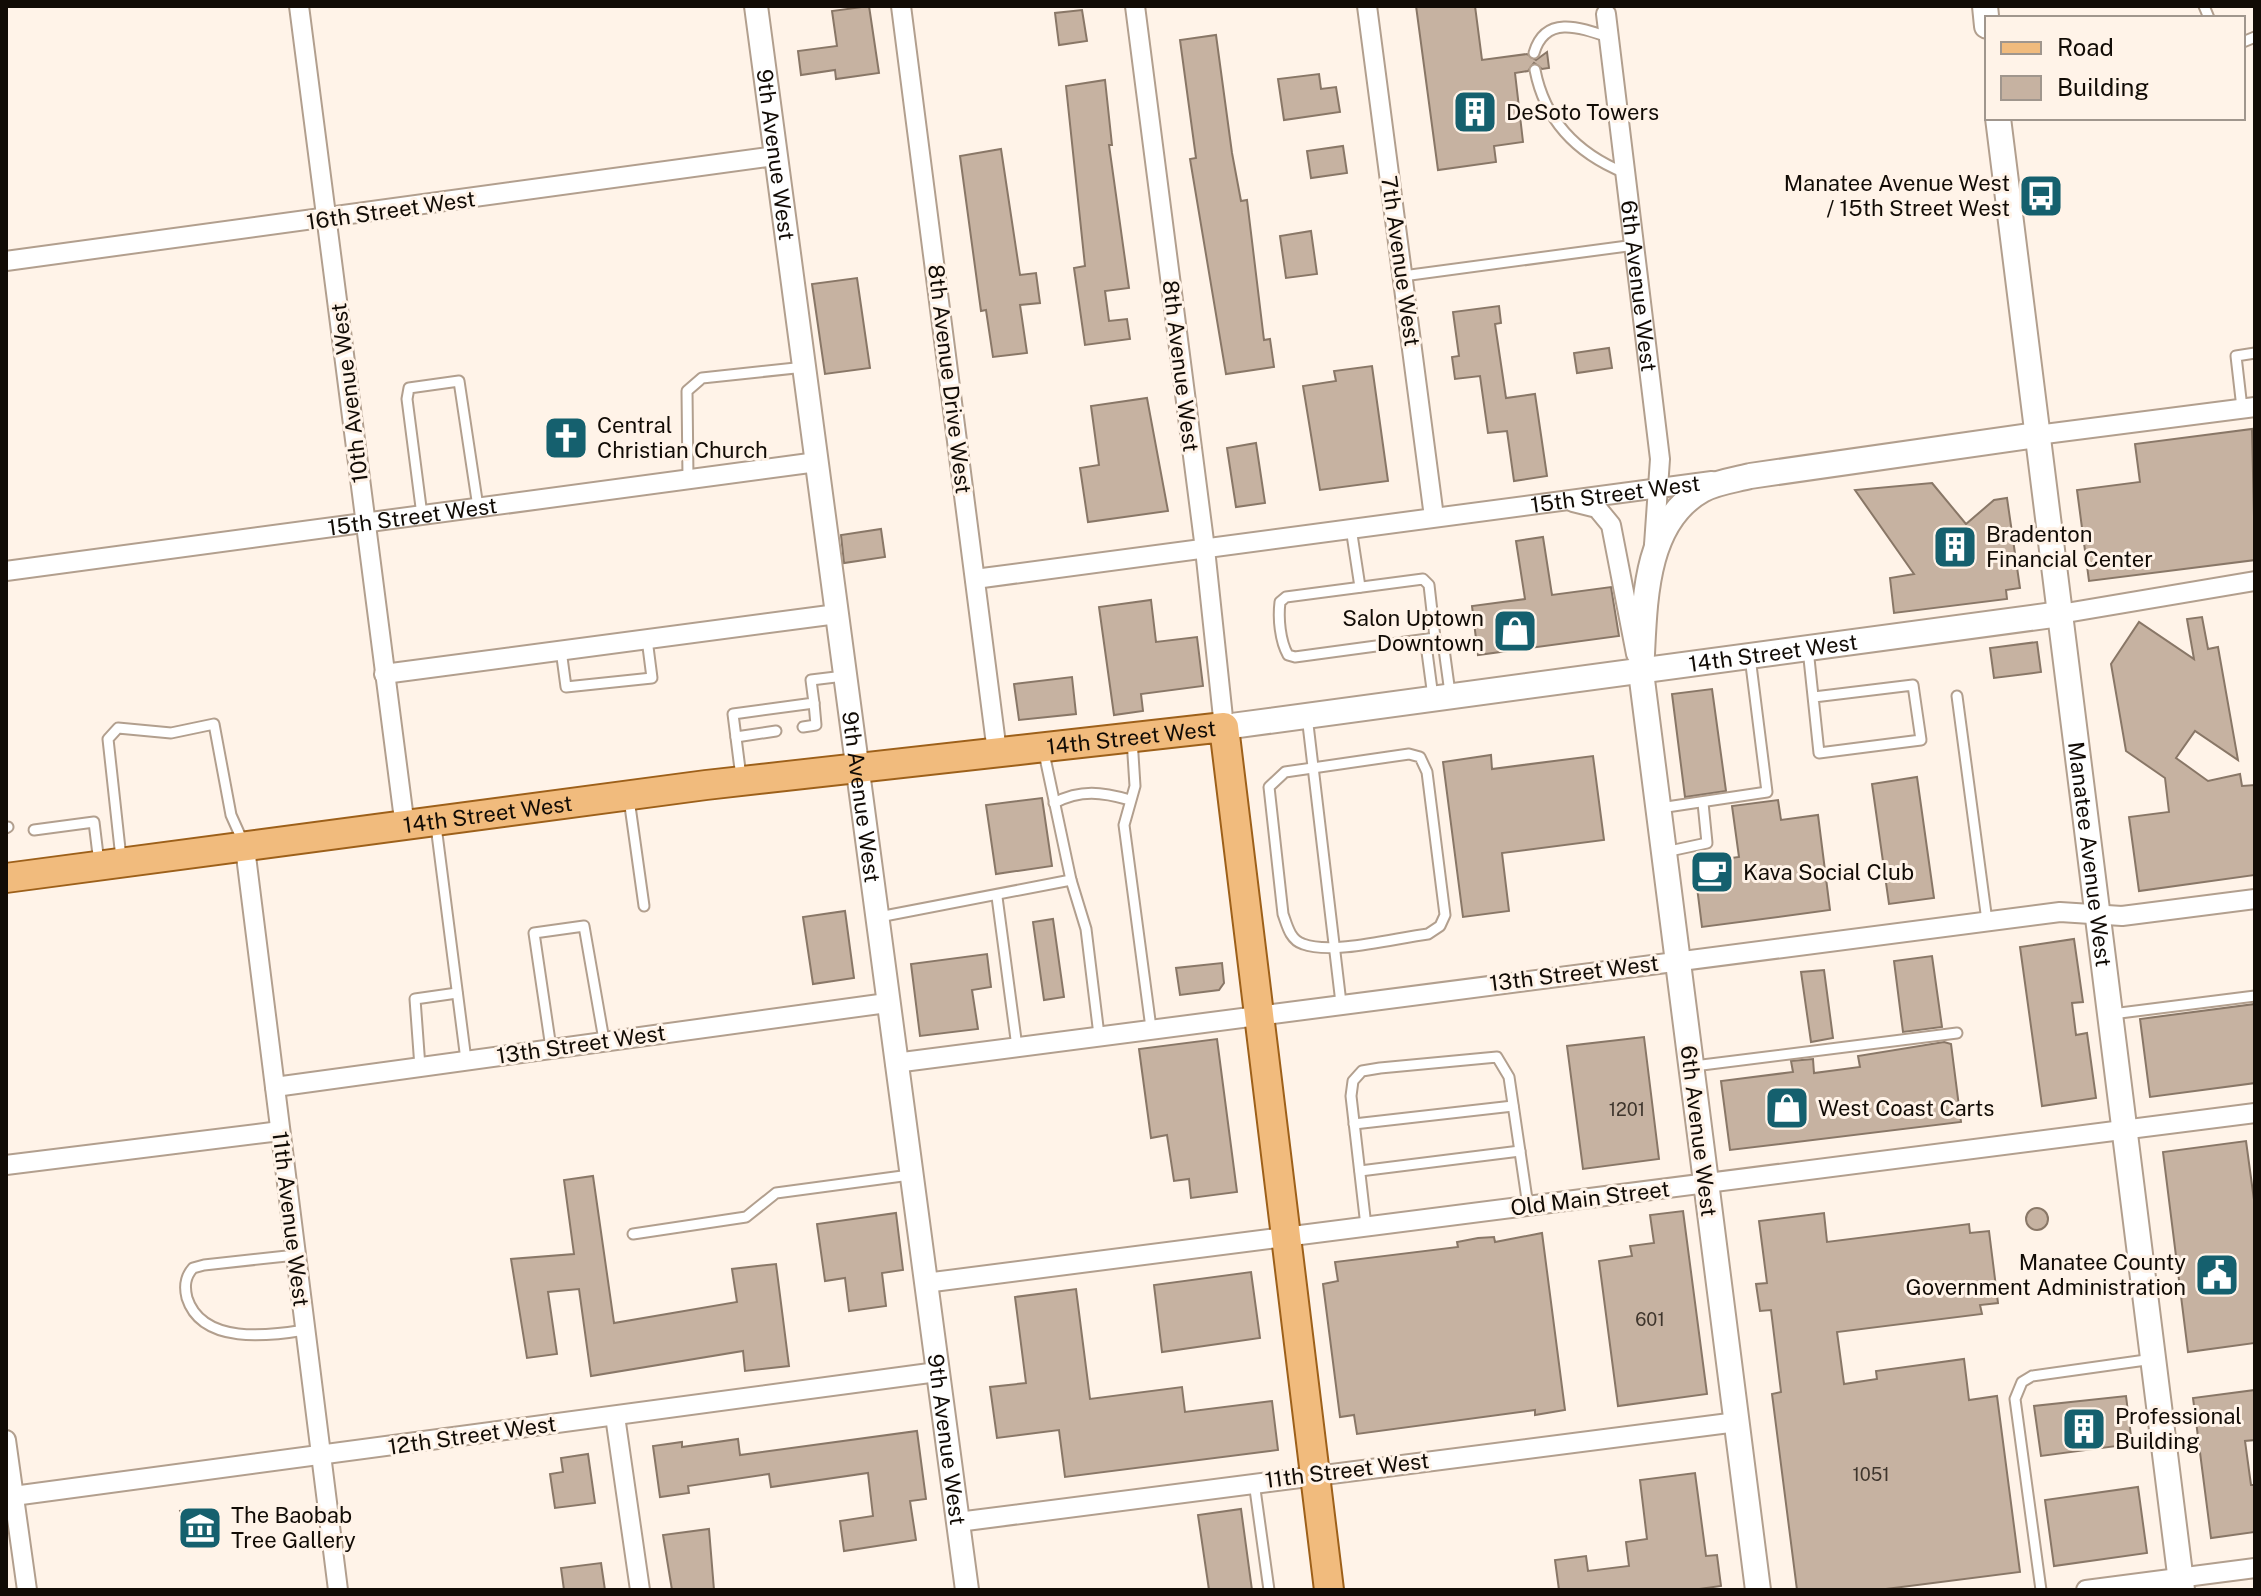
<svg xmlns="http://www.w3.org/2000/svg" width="2261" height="1596" font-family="'Public Sans',sans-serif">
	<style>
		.building { fill: #c6b2a1; stroke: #897767; stroke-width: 2 }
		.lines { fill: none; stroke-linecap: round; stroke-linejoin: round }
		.service-casing { stroke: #b29f8e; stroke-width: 13 }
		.minor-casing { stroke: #b29f8e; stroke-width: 22 }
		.tertiary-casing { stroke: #b29f8e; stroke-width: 26 }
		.secondary-casing { stroke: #b29f8e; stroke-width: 28 }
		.primary-casing { stroke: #9d601a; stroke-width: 32 }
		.service { stroke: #fff; stroke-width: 9 }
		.minor { stroke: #fff; stroke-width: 18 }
		.tertiary { stroke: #fff; stroke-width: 22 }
		.secondary { stroke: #fff; stroke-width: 24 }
		.primary { stroke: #f1bb7d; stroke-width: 28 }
		.labels { text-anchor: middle; stroke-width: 6; stroke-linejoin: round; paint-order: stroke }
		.number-label { font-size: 18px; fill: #3e352c }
		.poi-label { font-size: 22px; fill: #110b05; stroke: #fff3e8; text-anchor: start }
		.street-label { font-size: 22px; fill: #110b05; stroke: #fff3e8 }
	</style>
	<rect width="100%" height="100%" fill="#fff3e8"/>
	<g class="building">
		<polygon points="869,6 879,73 836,79 835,70 801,75 798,51 837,46 832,11"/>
		<polygon points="1416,6 1475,6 1482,60 1527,54 1536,60 1547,52 1549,68 1542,69 1534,63 1528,71 1515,73 1523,142 1494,146 1496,162 1438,170"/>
		<polygon points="1082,10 1087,41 1059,45 1055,13"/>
		<polygon points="1216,35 1232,153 1241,201 1247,200 1264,340 1270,339 1274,367 1226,374 1190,159 1196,158 1180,40"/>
		<polygon points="1319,74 1321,89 1336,87 1340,112 1284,120 1278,79"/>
		<polygon points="1105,80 1112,145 1109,145 1129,288 1105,291 1109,321 1127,319 1130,339 1085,345 1074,268 1085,266 1066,86"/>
		<polygon points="1343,146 1347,173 1311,178 1307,151"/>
		<polygon points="1001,149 1020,275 1036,273 1040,303 1020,305 1027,353 993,357 986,310 981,311 960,156"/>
		<polygon points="1311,231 1317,274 1286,278 1280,236"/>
		<polygon points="857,278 870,368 825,374 812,284"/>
		<polygon points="1499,306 1501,323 1495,324 1506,398 1535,394 1547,476 1514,481 1507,431 1488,433 1480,376 1455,379 1452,357 1459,356 1453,312"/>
		<polygon points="1609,348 1612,368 1577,373 1574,353"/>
		<polygon points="1372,366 1388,481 1320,490 1303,386 1336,381 1334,371"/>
		<polygon points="1147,398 1168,511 1088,522 1080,468 1099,465 1091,406"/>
		<polygon points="2252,429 2255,560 2089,581 2077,490 2140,482 2135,444"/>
		<polygon points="1256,443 1265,503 1236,507 1227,448"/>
		<polygon points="1932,483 1966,524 1994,500 2007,498 2020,588 2006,590 2007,599 1894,613 1890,578 1914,574 1855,490"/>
		<polygon points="881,529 885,557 844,563 841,535"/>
		<polygon points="1543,537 1552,595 1611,587 1619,636 1478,655 1472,606 1525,599 1516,541"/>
		<polygon points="1151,600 1156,642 1197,637 1203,686 1141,694 1143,711 1114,715 1099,607"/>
		<polygon points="2202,617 2208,649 2218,647 2238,760 2195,731 2176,758 2208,781 2240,774 2242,786 2255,785 2255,875 2139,891 2129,817 2169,812 2165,778 2126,751 2111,664 2139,622 2194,659 2187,619"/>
		<polygon points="2037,642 2041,672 1994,678 1990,648"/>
		<polygon points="1072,677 1076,714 1019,720 1014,684"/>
		<polygon points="1712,689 1726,791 1685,797 1672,694"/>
		<polygon points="1491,755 1492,769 1593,756 1604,840 1502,853 1509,911 1463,917 1443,762"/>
		<polygon points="1917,777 1934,898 1889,904 1872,784"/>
		<polygon points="1042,798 1052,866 996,874 986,805"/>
		<polygon points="1778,800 1781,820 1818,815 1830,910 1702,927 1694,863 1739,857 1732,806"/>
		<polygon points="845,911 854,978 813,984 803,917"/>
		<polygon points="1053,919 1064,997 1044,1000 1033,922"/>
		<polygon points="2074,939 2083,1002 2072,1003 2076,1035 2087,1033 2096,1098 2042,1106 2020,947"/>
		<polygon points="987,954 991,987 972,990 978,1029 920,1036 911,964"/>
		<polygon points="1932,956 1942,1027 1903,1032 1894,961"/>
		<polygon points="1222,963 1224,983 1219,990 1180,995 1176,968"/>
		<polygon points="1824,970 1833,1038 1811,1042 1801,972"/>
		<polygon points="2255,1004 2255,1083 2150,1097 2140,1019"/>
		<polygon points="1644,1037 1659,1159 1583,1169 1567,1046"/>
		<polygon points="1217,1039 1237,1192 1191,1198 1189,1179 1174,1181 1167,1135 1151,1138 1139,1049"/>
		<polygon points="1944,1042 1951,1044 1961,1122 1730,1150 1721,1081 1793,1072 1791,1061 1813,1059 1814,1073 1860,1067 1858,1056"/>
		<polygon points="2246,1141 2255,1207 2255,1343 2188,1352 2163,1152"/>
		<polygon points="593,1176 614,1323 737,1302 732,1269 776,1264 789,1366 745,1371 743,1351 591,1376 579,1289 548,1292 557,1354 527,1358 511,1259 574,1254 564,1180"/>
		<circle cx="2037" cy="1219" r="11"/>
		<polygon points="1683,1211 1707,1394 1618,1406 1599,1261 1632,1256 1630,1246 1654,1243 1650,1215"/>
		<polygon points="896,1213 903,1270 882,1273 886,1306 849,1311 845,1278 825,1281 817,1224"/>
		<polygon points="1824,1213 1827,1242 1969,1224 1970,1233 1989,1231 1998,1303 1980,1305 1982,1314 1837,1332 1844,1384 1877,1379 1876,1371 1964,1359 1969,1400 1997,1396 2020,1572 1878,1590 1797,1590 1772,1394 1781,1392 1771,1310 1760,1311 1756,1284 1767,1283 1759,1221"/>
		<polygon points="1542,1233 1565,1410 1535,1415 1535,1410 1357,1434 1354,1415 1340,1417 1323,1284 1338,1281 1335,1262 1458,1247 1457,1242 1478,1238 1494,1237 1495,1242"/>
		<polygon points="1251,1272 1260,1338 1162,1352 1154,1285"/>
		<polygon points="1076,1289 1090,1399 1182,1387 1185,1412 1272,1401 1278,1450 1065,1477 1059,1430 997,1438 990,1387 1026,1383 1015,1297"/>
		<polygon points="2255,1390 2255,1440 2245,1441 2251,1485 2255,1485 2255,1532 2211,1538 2193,1398"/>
		<polygon points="2126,1396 2132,1444 2041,1456 2034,1406"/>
		<polygon points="917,1431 926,1499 910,1501 916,1540 844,1551 840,1521 873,1516 868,1473 771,1487 769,1474 688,1486 689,1493 660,1497 653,1446 682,1442 682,1447 738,1439 740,1455"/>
		<polygon points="588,1454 595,1503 555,1508 550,1474 563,1472 561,1458"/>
		<polygon points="1695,1473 1706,1556 1717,1555 1721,1586 1692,1590 1559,1590 1555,1560 1586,1556 1588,1571 1629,1566 1626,1542 1647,1539 1640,1480"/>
		<polygon points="2138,1487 2147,1553 2054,1566 2045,1500"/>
		<polygon points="200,1509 201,1514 214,1513 218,1542 185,1546 180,1511"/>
		<polygon points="1241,1509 1252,1590 1209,1590 1198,1515"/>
		<polygon points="709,1529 714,1590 672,1590 663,1535"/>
		<polygon points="601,1563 605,1590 564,1590 561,1568"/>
	</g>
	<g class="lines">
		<g class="service-casing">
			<g id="service">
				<polyline points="2204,6 2209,18"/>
				<polyline points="2243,42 2255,37"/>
				<path d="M1534,53C1545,15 1579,27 1608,37"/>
				<path d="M1535,70C1545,121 1578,154 1625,173"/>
				<polyline points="1403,276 1635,245"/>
				<polyline points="2242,408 2236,356 2255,353"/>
				<polyline points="688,478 687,391 702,378 805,367"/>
				<polyline points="422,515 407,399 409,388 459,381 478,507"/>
				<polyline points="1351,528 1360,587"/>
				<path d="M1423,579L1429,585L1435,638L1295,657L1288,655C1280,641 1278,618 1280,602L1286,597Z"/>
				<polyline points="1808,649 1819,753 1921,740 1913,685 1814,697"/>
				<polyline points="561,650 566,687 652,678 647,639"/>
				<polyline points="1957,696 1987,921"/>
				<polyline points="1433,697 1427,652 1435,638 1444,649 1450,693"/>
				<polyline points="1307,716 1341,1003"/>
				<polyline points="803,727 816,725 814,703"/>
				<polyline points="736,737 776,731"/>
				<polyline points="1132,739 1135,786 1124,825 1151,1028"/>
				<polyline points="1044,753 1071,880 1086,929 1099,1035"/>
				<path d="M1409,754L1420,757L1427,772L1445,915L1440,926L1428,934C1395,938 1333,955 1303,944C1290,940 1287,925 1283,914L1269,787L1285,772Z"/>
				<polyline points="741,777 733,714 814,703 811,680 844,676"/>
				<polyline points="629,799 644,906"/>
				<path d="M1054,803C1081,789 1102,792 1130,800"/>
				<polyline points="1660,808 1767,792 1750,657"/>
				<polyline points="436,826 466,1060"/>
				<polyline points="6,828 8,827"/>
				<polyline points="34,830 94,822 99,863"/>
				<polyline points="1665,852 1707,843 1703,803"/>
				<polyline points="121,858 108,739 118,728 171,733 214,724 231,815 244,844"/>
				<polyline points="997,897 1017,1047"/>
				<polyline points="879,917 1071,880"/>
				<polyline points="2112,1014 2255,996"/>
				<polyline points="551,1048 534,933 584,926 604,1040"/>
				<polyline points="1694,1066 1957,1033"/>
				<polyline points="420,1067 415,999 457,993"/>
				<polyline points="1354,1124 1513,1106"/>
				<polyline points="1360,1171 1520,1151"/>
				<polyline points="1366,1226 1351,1096 1353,1081 1362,1071 1380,1068 1497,1057 1509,1077 1528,1206"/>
				<polyline points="633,1234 746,1217 776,1193 910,1175"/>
				<path d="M296,1255L204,1265L193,1268C185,1277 184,1286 187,1298C202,1345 269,1336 305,1330"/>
				<polyline points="1254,1482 1269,1590"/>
				<polyline points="2041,1590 2015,1399 2022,1382 2032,1376 2153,1359"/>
			</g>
		</g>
		<g class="minor-casing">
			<g id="minor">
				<polyline points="299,6 405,827"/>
				<polyline points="901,6 997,752"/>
				<polyline points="1135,6 1205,549 1224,727"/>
				<polyline points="1367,6 1434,517"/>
				<path id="s1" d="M1606,14L1660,459L1654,545"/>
				<polyline points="6,261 775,156"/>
				<polyline points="2037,435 2255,407"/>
				<polyline points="1573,502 1597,508 1611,525 1636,654"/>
				<path id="s2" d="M6,571L817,462"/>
				<path id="s3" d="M975,579L1712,481"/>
				<polyline points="2060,614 2255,581"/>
				<polyline points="384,674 837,614"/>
				<polyline points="245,848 338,1590"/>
				<polyline points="895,1063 2060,912 2122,916 2255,899"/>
				<polyline points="275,1087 887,1003"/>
				<polyline points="6,1165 280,1131"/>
				<polyline points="925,1283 2255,1113"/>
				<polyline points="615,1416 640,1590"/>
				<polyline points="6,1440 27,1590"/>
				<polyline points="6,1497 937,1372"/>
				<polyline points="958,1522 1737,1422"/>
				<polyline points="2086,1590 2255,1568"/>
			</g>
		</g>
		<g class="tertiary-casing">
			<g id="tertiary">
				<path id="s4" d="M756,6L967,1590"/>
			</g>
		</g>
		<g class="secondary-casing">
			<g id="secondary">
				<polyline points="1985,6 1987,26"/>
				<path id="s5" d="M1998,118L2182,1590"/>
				<path id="s6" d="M1224,727L2060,614"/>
				<path d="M1758,1590L1641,672C1645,612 1641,524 1702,490C1716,482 1735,480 1750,476L2037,435"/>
			</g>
		</g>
		<g class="primary-casing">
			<g id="primary">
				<path id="s7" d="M6,878L706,785L1224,727L1329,1590"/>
			</g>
		</g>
		<use href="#service" class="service"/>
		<use href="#minor" class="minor"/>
		<use href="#tertiary" class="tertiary"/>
		<use href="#secondary" class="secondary"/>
		<use href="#primary" class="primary"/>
	</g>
	<defs>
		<g id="building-square" transform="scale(2.3)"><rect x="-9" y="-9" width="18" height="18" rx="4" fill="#15606e" stroke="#fff3e8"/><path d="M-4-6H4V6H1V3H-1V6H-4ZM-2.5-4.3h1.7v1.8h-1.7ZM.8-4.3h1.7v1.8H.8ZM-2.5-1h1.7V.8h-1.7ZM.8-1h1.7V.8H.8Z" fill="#fff"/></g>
		<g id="bus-square" transform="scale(2.3)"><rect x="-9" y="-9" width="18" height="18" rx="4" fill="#15606e" stroke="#fff3e8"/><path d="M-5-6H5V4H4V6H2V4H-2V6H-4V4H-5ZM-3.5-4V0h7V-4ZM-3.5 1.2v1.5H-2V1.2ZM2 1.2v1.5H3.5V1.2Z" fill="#fff"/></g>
		<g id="church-square" transform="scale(2.3)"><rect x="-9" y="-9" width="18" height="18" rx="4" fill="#15606e" stroke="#fff3e8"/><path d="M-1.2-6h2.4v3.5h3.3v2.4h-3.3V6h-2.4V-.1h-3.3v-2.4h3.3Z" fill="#fff"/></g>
		<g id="shop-square" transform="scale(2.3)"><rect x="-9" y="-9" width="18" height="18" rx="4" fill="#15606e" stroke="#fff3e8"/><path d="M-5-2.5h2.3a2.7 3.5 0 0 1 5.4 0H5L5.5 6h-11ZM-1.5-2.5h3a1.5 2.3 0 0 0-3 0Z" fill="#fff"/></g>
		<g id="cafe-square" transform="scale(2.3)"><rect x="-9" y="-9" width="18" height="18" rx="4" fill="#15606e" stroke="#fff3e8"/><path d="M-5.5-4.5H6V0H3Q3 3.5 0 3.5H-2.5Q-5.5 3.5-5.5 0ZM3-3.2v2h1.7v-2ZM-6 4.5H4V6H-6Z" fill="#fff"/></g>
		<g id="civic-square" transform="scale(2.3)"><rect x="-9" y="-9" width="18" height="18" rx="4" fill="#15606e" stroke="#fff3e8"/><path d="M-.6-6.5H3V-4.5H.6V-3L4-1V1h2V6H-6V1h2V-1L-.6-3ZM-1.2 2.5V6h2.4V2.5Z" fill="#fff"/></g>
		<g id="museum-square" transform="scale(2.3)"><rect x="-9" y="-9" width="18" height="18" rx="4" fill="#15606e" stroke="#fff3e8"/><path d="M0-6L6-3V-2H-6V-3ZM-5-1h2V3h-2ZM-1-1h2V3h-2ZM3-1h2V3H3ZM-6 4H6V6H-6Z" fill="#fff"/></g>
	</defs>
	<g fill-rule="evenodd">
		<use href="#building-square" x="1475" y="112"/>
		<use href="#bus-square" x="2041" y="196"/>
		<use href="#church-square" x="566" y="438"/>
		<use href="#building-square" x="1955" y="547"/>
		<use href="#shop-square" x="1515" y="631"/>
		<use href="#cafe-square" x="1712" y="872"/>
		<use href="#shop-square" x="1787" y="1108"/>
		<use href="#civic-square" x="2217" y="1275"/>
		<use href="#building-square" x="2084" y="1429"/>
		<use href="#museum-square" x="200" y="1528"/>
	</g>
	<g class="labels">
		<g class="number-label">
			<text x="1627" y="1116">1201</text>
			<text x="1650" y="1326">601</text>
			<text x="1871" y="1481">1051</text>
		</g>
		<g class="poi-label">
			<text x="1506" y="120">DeSoto Towers</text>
			<text x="2010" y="191" text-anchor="end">Manatee Avenue West<tspan x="2010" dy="25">/ 15th Street West</tspan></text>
			<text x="597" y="433">Central<tspan x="597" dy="25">Christian Church</tspan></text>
			<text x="1986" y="542">Bradenton<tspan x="1986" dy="25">Financial Center</tspan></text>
			<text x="1484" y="626" text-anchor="end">Salon Uptown<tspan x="1484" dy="25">Downtown</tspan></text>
			<text x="1743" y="880">Kava Social Club</text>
			<text x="1818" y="1116">West Coast Carts</text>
			<text x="2186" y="1270" text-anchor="end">Manatee County<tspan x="2186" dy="25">Government Administration</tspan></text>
			<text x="2115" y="1424">Professional<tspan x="2115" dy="25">Building</tspan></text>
			<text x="231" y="1523">The Baobab<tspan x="231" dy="25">Tree Gallery</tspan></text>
		</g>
		<g class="street-label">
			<text dy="8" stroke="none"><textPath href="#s4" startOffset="150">9th Avenue West</textPath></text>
			<text transform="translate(391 210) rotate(-8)" y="8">16th Street West</text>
			<text transform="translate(1401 261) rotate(82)" y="8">7th Avenue West</text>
			<text dy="8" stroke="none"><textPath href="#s1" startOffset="274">6th Avenue West</textPath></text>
			<text transform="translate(1181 366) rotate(83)" y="8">8th Avenue West</text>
			<text transform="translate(950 379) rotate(83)" y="8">8th Avenue Drive West</text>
			<text transform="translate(349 393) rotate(-97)" y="8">10th Avenue West</text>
			<text dy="8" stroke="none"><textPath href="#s3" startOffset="646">15th Street West</textPath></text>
			<text dy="8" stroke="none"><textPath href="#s2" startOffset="410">15th Street West</textPath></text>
			<text dy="8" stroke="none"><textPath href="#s6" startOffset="554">14th Street West</textPath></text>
			<text dy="8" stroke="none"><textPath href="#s7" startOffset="1134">14th Street West</textPath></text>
			<text dy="8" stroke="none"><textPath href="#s4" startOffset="798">9th Avenue West</textPath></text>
			<text dy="8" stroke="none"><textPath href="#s7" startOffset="486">14th Street West</textPath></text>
			<text dy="8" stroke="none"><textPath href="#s5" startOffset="742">Manatee Avenue West</textPath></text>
			<text transform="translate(1574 973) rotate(-7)" y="8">13th Street West</text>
			<text transform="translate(581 1044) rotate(-8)" y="8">13th Street West</text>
			<text transform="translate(1699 1131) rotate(83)" y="8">6th Avenue West</text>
			<text transform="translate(1590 1198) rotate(-7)" y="8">Old Main Street</text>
			<text transform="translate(291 1219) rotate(83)" y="8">11th Avenue West</text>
			<text transform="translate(472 1435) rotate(-8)" y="8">12th Street West</text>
			<text dy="8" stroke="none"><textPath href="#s4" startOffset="1446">9th Avenue West</textPath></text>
			<text transform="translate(1347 1470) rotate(-7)" y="8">11th Street West</text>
		</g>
	</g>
	<rect width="2261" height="1596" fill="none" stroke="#110b05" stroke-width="16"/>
	<rect x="1985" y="16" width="260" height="104" fill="#fff3e8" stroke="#a0968d" stroke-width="2"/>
	<rect x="2001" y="42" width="40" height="12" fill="#f1bb7d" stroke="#a0968d" stroke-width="2"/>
	<text x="2057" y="56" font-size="24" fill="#110b05">Road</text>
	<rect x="2001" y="76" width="40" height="24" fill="#c6b2a1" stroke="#a0968d" stroke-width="2"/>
	<text x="2057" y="96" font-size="24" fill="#110b05">Building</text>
</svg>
